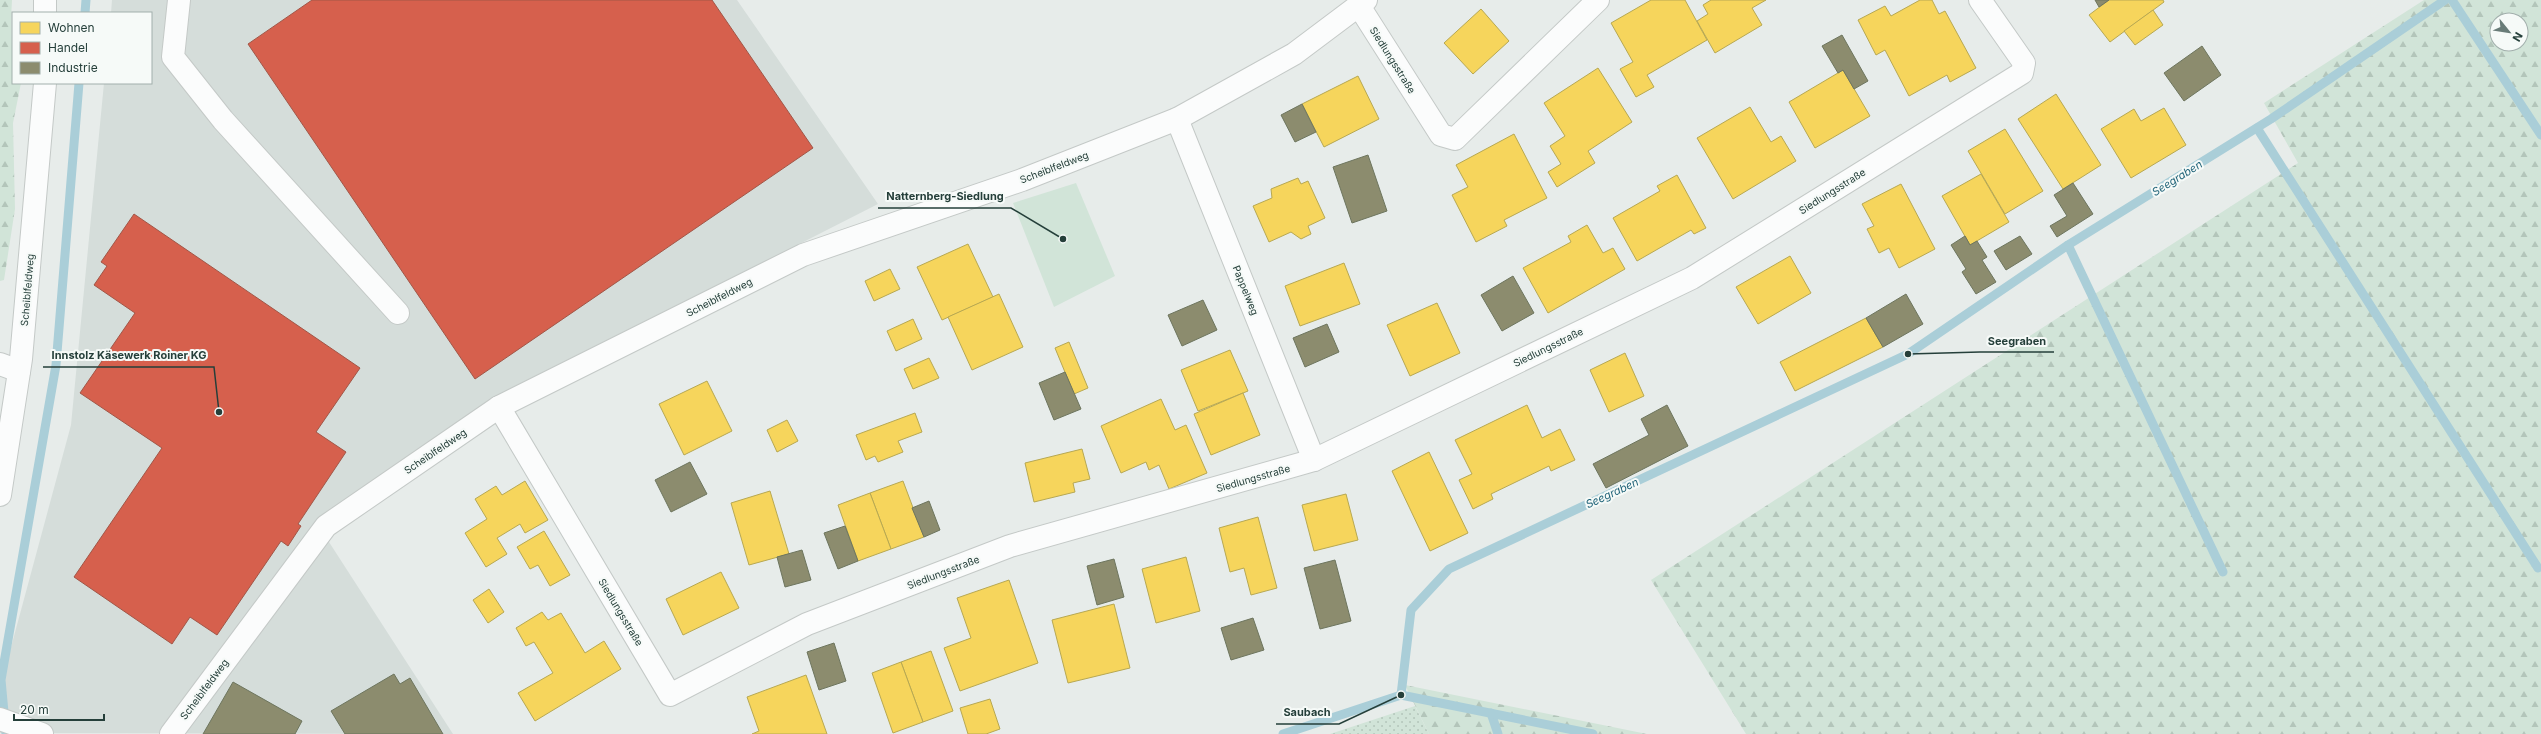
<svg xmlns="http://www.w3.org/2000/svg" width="2541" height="734" font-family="Inter,sans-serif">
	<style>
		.built { fill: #d5ddda }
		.grass { fill: url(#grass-dots) }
		.forest { fill: url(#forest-firs); fill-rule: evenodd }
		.green { fill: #d1e4d8 }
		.homes { fill: #f6d55c; stroke: #b7a852 }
		.shops { fill: #d6604d; stroke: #a15647 }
		.industry { fill: #8c8c6e; stroke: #6d755e }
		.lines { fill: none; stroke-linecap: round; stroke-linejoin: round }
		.stream { stroke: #aaced8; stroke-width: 9 }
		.minor-casing { stroke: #c4c9c7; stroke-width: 24 }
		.minor { stroke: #fbfcfc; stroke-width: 22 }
		.labels { text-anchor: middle; stroke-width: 4; stroke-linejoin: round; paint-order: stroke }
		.street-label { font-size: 10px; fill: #253f3a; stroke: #f6faf8 }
		.water-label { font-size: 11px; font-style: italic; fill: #216479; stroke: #f6faf8 }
		.leader { fill: none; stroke: #253f3a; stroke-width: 1.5 }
		.callout-dot { fill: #253f3a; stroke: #f6faf8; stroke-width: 1.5 }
		.callout-label { font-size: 11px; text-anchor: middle; font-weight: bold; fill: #253f3a; stroke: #f6faf8; stroke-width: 4; stroke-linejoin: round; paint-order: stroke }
	</style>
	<defs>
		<pattern id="grass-dots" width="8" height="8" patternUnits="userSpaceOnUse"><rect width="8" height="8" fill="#d1e4d8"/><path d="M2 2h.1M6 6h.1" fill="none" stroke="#b3c5ba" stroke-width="1.8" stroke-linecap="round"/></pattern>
		<pattern id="forest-firs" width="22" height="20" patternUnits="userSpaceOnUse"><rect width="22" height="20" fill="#d1e4d8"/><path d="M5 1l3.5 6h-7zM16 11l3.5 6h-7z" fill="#b3c5ba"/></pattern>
	</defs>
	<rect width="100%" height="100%" fill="#e7ecea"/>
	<polygon class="built" points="112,0 737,0 878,204 597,347 318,525 453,734 0,733 0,688 71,425 104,83 151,83 151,13 111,13"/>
	<polygon class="grass" points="1415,706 1429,734 1330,734"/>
	<g class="forest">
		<path d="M0,0H12C10,27 13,55 13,83H21L13,123L15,209L4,280L0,281Z"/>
		<path d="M2424,0H2541V734H1746L1651,580L2298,163L2264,103ZM2497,20H2521V44H2497Z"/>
		<polygon points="1405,685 1647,734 1429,734"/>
	</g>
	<polygon class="green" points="1076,183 1115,276 1054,307 1013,203"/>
	<g class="homes">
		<polygon points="1651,0 1685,0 1707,40 1647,75 1654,87 1636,97 1620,69 1633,62 1611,23"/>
		<polygon points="1711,0 1766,0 1752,8 1762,25 1715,53 1697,21 1708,14 1703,5"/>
		<polygon points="1920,0 1932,0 1939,14 1945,11 1976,68 1950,82 1947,75 1909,96 1885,50 1876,55 1858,20 1885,6 1891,16"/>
		<polygon points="2109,0 2163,0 2164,2 2110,42 2089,15"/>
		<polygon points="1481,9 1509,41 1473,74 1444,43"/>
		<polygon points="2153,10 2163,25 2135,45 2124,31"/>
		<polygon points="1598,68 1632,122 1588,151 1595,163 1557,187 1548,172 1561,164 1550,146 1565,136 1544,103"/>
		<polygon points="1843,70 1870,116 1815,148 1789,102"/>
		<polygon points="1358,76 1379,119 1324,147 1302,104"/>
		<polygon points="2056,94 2101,165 2063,189 2018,119"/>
		<polygon points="1750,107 1771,142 1781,136 1796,161 1733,199 1697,138"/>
		<polygon points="2164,108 2186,145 2131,178 2101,129 2134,109 2141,121"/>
		<polygon points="2005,129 2043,191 2005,214 1968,151"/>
		<polygon points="1514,134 1547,198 1504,220 1507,226 1476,242 1452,195 1468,187 1456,165"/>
		<polygon points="1981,174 2009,222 1970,245 1942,196"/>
		<polygon points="1677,175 1706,228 1694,234 1691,230 1637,261 1613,218 1660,191 1657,186"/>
		<polygon points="1298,178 1301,184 1308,181 1325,218 1308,226 1311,234 1301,239 1291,232 1269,242 1253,206 1272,198 1271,189"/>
		<polygon points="1901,184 1935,249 1899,268 1889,248 1879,253 1867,229 1874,226 1862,204"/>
		<polygon points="1587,225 1603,253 1613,248 1625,269 1548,313 1523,268 1571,242 1568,236"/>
		<polygon points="968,244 993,297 942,320 917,267"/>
		<polygon points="1790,256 1811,293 1758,324 1736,287"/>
		<polygon points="1344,263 1360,304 1300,326 1285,286"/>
		<polygon points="890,269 900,289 874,301 865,281"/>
		<polygon points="999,294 1023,347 972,370 948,317"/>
		<polygon points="1437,303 1460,353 1410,376 1387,325"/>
		<polygon points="1866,318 1883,347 1795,391 1780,362"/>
		<polygon points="913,319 922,339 896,351 887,331"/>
		<polygon points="1069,342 1088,388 1074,394 1055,348"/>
		<polygon points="1230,350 1248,391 1198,411 1181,370"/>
		<polygon points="1625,353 1644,396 1609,412 1590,370"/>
		<polygon points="929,358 939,378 913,389 904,369"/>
		<polygon points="707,381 732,431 684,455 659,404"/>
		<polygon points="1243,393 1260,435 1211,455 1194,414"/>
		<polygon points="1161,399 1175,430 1186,425 1207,473 1169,489 1159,465 1149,470 1146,462 1121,473 1101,426"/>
		<polygon points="1527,405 1542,438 1560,429 1575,460 1551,471 1549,466 1491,494 1493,499 1473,509 1459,480 1472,474 1455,440"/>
		<polygon points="915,413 922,432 898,441 903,452 878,462 875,456 866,460 856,435"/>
		<polygon points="787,420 798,441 777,452 767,430"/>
		<polygon points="1082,449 1090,479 1073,483 1075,492 1034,502 1025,463"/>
		<polygon points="1429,452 1468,533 1430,551 1392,471"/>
		<polygon points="525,481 548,520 525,533 520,524 497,538 507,554 486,567 465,533 487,519 475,499 496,486 502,495"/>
		<polygon points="903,481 924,537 891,549 870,493"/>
		<polygon points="770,491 789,554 749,565 731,503"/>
		<polygon points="870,493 891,549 858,561 838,505"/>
		<polygon points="1346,494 1358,540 1314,551 1302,505"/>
		<polygon points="1258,517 1277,588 1251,595 1244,568 1230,572 1219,528"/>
		<polygon points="544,531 570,575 550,586 538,565 530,569 517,547"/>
		<polygon points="1186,557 1200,611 1156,623 1142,569"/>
		<polygon points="721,572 739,608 683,635 666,599"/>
		<polygon points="1009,580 1038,663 960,691 944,648 971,638 957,598"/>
		<polygon points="489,589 504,612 488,623 473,600"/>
		<polygon points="1114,604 1130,668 1068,683 1052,620"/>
		<polygon points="542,612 548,620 561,613 585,653 604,641 621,669 535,721 518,693 553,673 534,642 526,646 516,628"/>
		<polygon points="931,651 953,711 923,722 901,662"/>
		<polygon points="901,662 923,722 893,733 872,673"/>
		<polygon points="806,675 827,734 752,734 759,731 747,697"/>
		<polygon points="990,699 1000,729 986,734 968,734 960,708"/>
	</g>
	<g class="shops">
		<polygon points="312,0 712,0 813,148 475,379 248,44"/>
		<polygon points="134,214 360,368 316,432 346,452 298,524 301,526 288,546 281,541 217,635 190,617 172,644 74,577 162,448 80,393 135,313 94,285 107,266 101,262"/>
	</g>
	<g class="industry">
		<polygon points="2095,0 2109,0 2099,7"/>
		<polygon points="1842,35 1868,81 1854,89 1843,70 1838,73 1822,46"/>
		<polygon points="2202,46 2221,75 2184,101 2164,73"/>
		<polygon points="1302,104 1316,132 1295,142 1281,115"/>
		<polygon points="1368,155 1387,211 1352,223 1333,167"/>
		<polygon points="2073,183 2093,214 2057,237 2050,226 2067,216 2054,195"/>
		<polygon points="1965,236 1970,245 1977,241 1987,257 1982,260 1996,282 1976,294 1962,272 1966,269 1951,245"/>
		<polygon points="2020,236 2032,254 2006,270 1994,251"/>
		<polygon points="1513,276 1534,313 1502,331 1481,295"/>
		<polygon points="1906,294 1923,324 1883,347 1866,318"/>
		<polygon points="1203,300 1217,330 1182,346 1168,315"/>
		<polygon points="1327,324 1339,352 1305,367 1293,338"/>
		<polygon points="1065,372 1081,409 1054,420 1039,383"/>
		<polygon points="1667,405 1688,446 1606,488 1593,464 1649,435 1641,419"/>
		<polygon points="690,462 707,494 671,512 655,480"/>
		<polygon points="929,501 940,530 924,537 912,508"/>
		<polygon points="845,526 858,561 838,569 824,533"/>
		<polygon points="802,550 811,580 785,587 777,557"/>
		<polygon points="1114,559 1124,597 1097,605 1087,566"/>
		<polygon points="1335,560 1351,621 1320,629 1304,568"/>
		<polygon points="1253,618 1264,650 1231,660 1221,628"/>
		<polygon points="834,643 846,681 819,690 807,652"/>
		<polygon points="394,674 400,684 410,678 443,734 345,734 331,711"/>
		<polygon points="233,682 302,721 295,734 203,734"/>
	</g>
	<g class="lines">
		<g class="stream">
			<polyline points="2452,0 2541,135"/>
			<polyline points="85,13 86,0"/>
			<polyline points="2257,128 2538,568"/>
			<polyline points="2068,245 2223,572"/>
			<polyline points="1401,695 1411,610 1449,569 1908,354 2068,245 2271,119 2445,0"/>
			<polyline points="1491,713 1498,734"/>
			<polyline points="6,734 1,680 56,365 79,83"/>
			<polyline points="1283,734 1401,695 1593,734"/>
		</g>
		<g class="minor-casing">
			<g id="minor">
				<polyline points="179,0 173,57 223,120 398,313"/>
				<polyline points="1359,6 1441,135 1455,139 1598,0"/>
				<polyline points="45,13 45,0"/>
				<polyline points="1177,119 1314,460"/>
				<polyline points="0,364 19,371"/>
				<polyline points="499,407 670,695 807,624 1010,546 1314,460 1692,278 2022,73 2024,63 1980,0"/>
				<polyline points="0,495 21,359 45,83"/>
				<polyline points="0,719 42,734"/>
				<polyline points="171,734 326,526 499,407 803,255 1022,180 1177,119 1294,54 1366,0"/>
			</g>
		</g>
		<use href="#minor" class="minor"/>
	</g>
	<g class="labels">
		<g class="street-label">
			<text transform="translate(1393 60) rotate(58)" y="4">Siedlungsstraße</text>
			<text transform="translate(1054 167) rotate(-21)" y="4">Scheiblfeldweg</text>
			<text transform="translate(1832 191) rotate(-32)" y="4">Siedlungsstraße</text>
			<text transform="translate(27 290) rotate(-85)" y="4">Scheiblfeldweg</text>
			<text transform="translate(1246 290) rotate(68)" y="4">Pappelweg</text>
			<text transform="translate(719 297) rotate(-27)" y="4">Scheiblfeldweg</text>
			<text transform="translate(1548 347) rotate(-26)" y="4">Siedlungsstraße</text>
			<text transform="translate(435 451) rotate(-34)" y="4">Scheiblfeldweg</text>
			<text transform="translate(1253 478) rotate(-16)" y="4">Siedlungsstraße</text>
			<text transform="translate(943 572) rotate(-21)" y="4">Siedlungsstraße</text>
			<text transform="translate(621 612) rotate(59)" y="4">Siedlungsstraße</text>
			<text transform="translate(204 689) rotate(-53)" y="4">Scheiblfeldweg</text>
		</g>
		<g class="water-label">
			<text transform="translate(2177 178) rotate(-32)" y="4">Seegraben</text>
			<text transform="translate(1612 493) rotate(-25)" y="4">Seegraben</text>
		</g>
	</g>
	<path class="leader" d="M1063 239L1011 208H878M1908 354L1980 352H2054M219 412L214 367H43M1401 695L1339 724H1276"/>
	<g class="callout-dot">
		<circle cx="1063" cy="239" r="4"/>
		<circle cx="1908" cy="354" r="4"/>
		<circle cx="219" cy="412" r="4"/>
		<circle cx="1401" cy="695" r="4"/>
	</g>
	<g class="callout-label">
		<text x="945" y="200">Natternberg-Siedlung</text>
		<text x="2017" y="345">Seegraben</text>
		<text x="129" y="359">Innstolz Käsewerk Roiner KG</text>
		<text x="1307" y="716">Saubach</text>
	</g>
	<rect x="12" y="12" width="140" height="72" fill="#f6faf8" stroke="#a2afac"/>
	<rect x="20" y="22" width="20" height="12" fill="#f6d55c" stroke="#a2afac"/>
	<text x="48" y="32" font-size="12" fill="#253f3a">Wohnen</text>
	<rect x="20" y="42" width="20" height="12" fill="#d6604d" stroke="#a2afac"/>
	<text x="48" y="52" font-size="12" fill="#253f3a">Handel</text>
	<rect x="20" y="62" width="20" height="12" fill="#8c8c6e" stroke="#a2afac"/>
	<text x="48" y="72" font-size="12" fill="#253f3a">Industrie</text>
	<g transform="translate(2509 32) rotate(120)"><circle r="19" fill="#f6faf8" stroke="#a2afac"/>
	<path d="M0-3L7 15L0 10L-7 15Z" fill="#697c78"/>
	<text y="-6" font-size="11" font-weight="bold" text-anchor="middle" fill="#253f3a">N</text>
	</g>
	<path d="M14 714v6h90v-6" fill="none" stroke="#253f3a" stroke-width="2"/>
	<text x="20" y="714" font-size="12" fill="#253f3a" stroke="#f6faf8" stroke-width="3" paint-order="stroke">20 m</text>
</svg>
